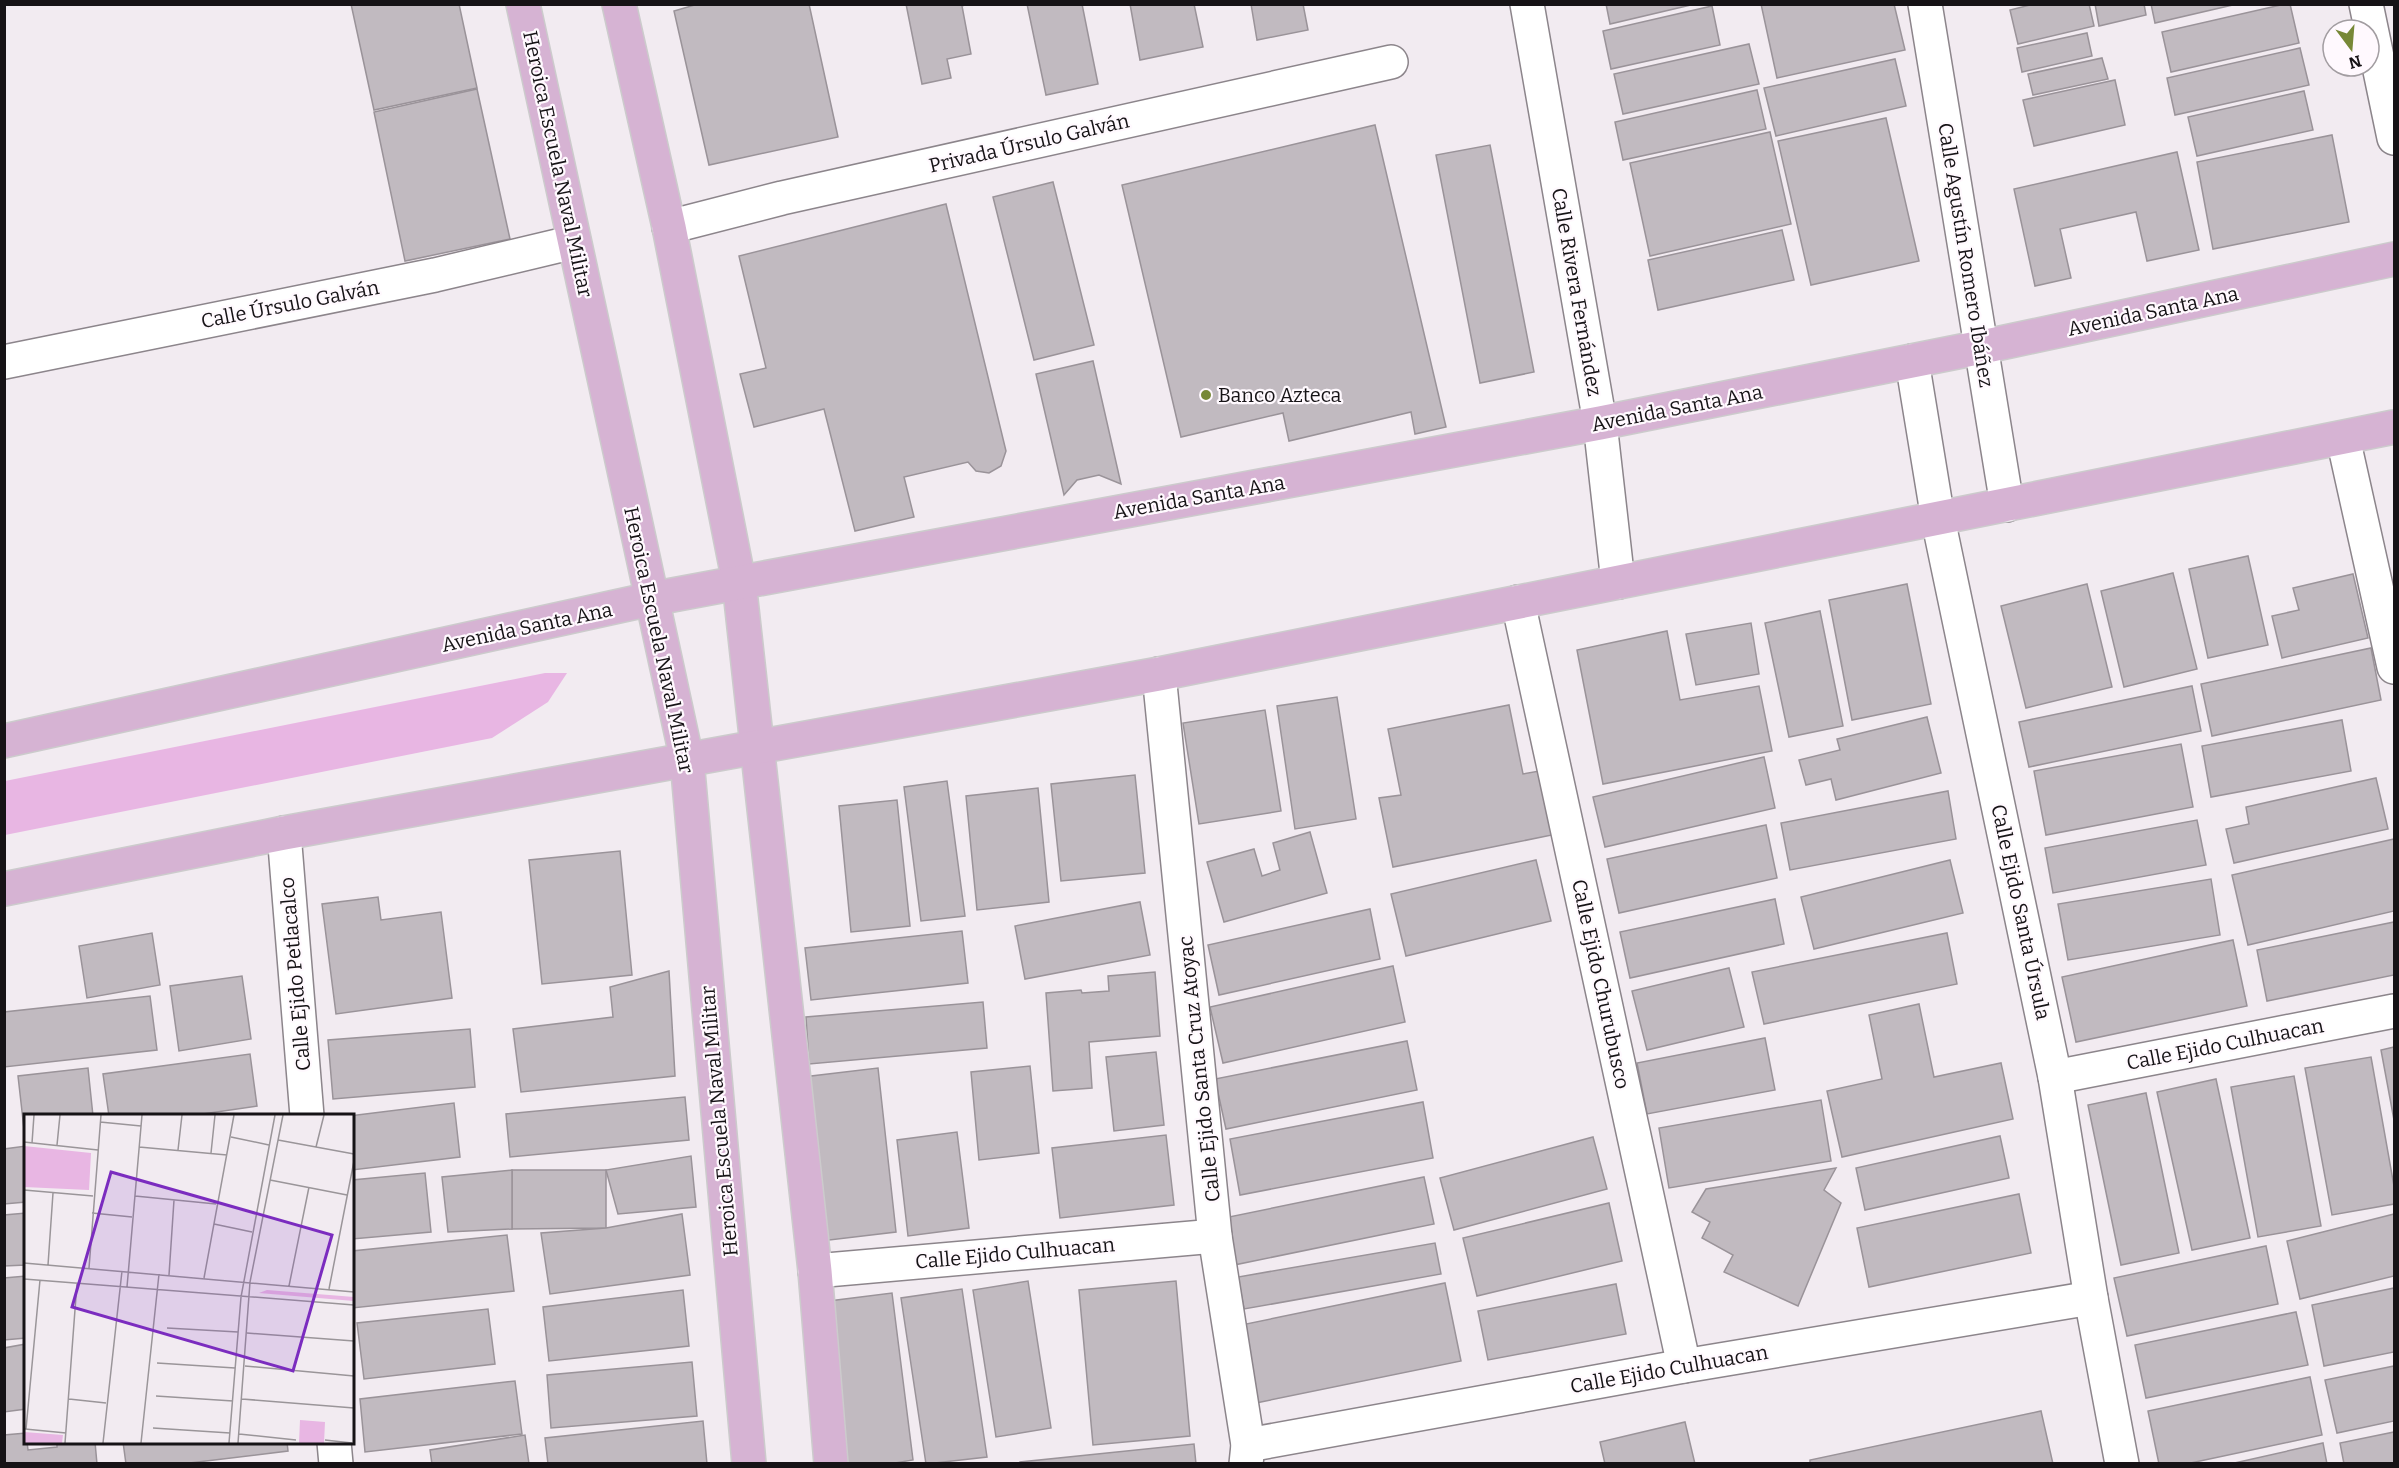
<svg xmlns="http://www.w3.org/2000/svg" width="2399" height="1468" font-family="Bitter,serif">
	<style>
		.green { fill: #e8b6e3 }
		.building { fill: #c1bac0; stroke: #9a9399; stroke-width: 1.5 }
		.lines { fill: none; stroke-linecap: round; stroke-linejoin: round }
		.minor-casing { stroke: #8c858b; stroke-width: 36 }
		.major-casing { stroke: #cccbcc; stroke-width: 36 }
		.minor { stroke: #fff; stroke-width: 33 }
		.major { stroke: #d6b3d3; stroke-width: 33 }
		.poi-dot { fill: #778837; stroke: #fff9fe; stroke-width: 2 }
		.labels { text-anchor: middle; stroke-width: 4.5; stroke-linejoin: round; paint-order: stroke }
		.street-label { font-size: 20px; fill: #161316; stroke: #fff9fe }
		.poi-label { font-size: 20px; fill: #161316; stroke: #fff9fe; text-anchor: start }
		.inset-road { fill: none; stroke: #9a9599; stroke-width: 1.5 }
		.view { fill: #7b2cbf; fill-opacity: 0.15; stroke: #7b2cbf; stroke-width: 3 }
		.inset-edge { fill: none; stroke: #161316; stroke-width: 3 }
	</style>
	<rect width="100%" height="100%" fill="#f2ebf1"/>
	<polygon class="green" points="545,673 567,673 548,702 492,738 5,835 5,781"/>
	<g class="building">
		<polygon points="351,4 459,4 477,88 374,110"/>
		<polygon points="698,4 809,4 838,137 709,165 674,11"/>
		<polygon points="906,4 967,4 962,6 971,54 947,59 951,78 922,84"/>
		<polygon points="1027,4 1082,4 1098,84 1046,95"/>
		<polygon points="1130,4 1194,4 1203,47 1140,60"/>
		<polygon points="1251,4 1303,4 1308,30 1257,40"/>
		<polygon points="1606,4 1695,4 1610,24"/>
		<polygon points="1761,4 1894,4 1905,50 1777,78"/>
		<polygon points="2034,4 2089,4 2094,26 2018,44 2010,10"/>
		<polygon points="2095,4 2144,4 2146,15 2099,26"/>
		<polygon points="2151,4 2237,4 2155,23"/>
		<polygon points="2285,4 2290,4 2299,43 2171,72 2162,32"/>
		<polygon points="1712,6 1720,45 1611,69 1603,31"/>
		<polygon points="2087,33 2092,56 2022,72 2017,48"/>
		<polygon points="1749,44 1759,84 1623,114 1614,74"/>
		<polygon points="2300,48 2309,85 2175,115 2167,78"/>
		<polygon points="2102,58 2108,79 2033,95 2028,74"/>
		<polygon points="1895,59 1906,106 1776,136 1764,88"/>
		<polygon points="2115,80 2125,125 2034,146 2023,100"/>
		<polygon points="477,89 510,239 405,261 374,112"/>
		<polygon points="1757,90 1766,129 1623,160 1615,122"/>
		<polygon points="2304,91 2313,130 2197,156 2188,117"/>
		<polygon points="1886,118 1919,261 1811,285 1778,141"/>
		<polygon points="1375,125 1446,427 1415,434 1411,412 1289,441 1283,413 1181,437 1122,185"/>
		<polygon points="1770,132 1791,224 1650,256 1630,163"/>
		<polygon points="2332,135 2349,222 2213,249 2197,162"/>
		<polygon points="1490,145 1534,372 1480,383 1436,155"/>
		<polygon points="2177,152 2199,250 2147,261 2136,212 2060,229 2071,278 2035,286 2014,189"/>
		<polygon points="1053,182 1094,345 1034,360 993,197"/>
		<polygon points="946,204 1006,451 1001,466 989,473 976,471 968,462 904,477 914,517 855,531 824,409 754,427 740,374 766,368 739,256"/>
		<polygon points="1782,230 1794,280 1658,310 1648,260"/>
		<polygon points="1093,361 1121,484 1099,475 1077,480 1064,495 1036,374"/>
		<polygon points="2248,556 2268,645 2208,658 2189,569"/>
		<polygon points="2173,573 2197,669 2124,687 2101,591"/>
		<polygon points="2353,574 2368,638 2282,658 2272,616 2299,610 2293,588"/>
		<polygon points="1907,584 1931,704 1852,720 1829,600"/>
		<polygon points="2087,584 2112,687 2026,708 2001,606"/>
		<polygon points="1820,611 1843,726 1789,737 1765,623"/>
		<polygon points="1751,623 1759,674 1696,685 1686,634"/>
		<polygon points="1667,631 1680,700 1759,686 1772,751 1603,784 1577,650"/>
		<polygon points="2371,648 2381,700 2212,736 2201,684"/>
		<polygon points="2192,686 2201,731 2029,767 2019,722"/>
		<polygon points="1337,697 1356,819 1295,829 1277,706"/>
		<polygon points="1509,705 1523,774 1539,771 1552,835 1393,867 1379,798 1401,795 1388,729"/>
		<polygon points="1265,710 1281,811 1199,824 1183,723"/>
		<polygon points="1927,717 1941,773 1836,800 1831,779 1806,785 1799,760 1840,750 1837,739"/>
		<polygon points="2342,720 2351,771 2211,797 2202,746"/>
		<polygon points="2181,744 2193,807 2046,835 2034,771"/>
		<polygon points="1764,757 1775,808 1605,847 1593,797"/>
		<polygon points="1135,775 1145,873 1061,881 1051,784"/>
		<polygon points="2376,778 2388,829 2234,863 2226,829 2249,824 2246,807"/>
		<polygon points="947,781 965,916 921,921 904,787"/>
		<polygon points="1038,788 1049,902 977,910 966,796"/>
		<polygon points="1948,791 1956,839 1790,870 1781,823"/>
		<polygon points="897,800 910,926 851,932 839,806"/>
		<polygon points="2197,820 2206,865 2053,893 2045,848"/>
		<polygon points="1766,825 1777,878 1619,913 1607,859"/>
		<polygon points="1310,832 1327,893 1224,922 1207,862 1254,849 1262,876 1280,870 1273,843"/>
		<polygon points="2394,839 2394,911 2248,945 2232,875"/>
		<polygon points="620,851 632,975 542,984 529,860"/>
		<polygon points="1536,860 1551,921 1406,956 1391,894"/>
		<polygon points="1950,860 1963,913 1814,949 1801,897"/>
		<polygon points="2211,879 2220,935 2068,960 2058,904"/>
		<polygon points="378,897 381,920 441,912 452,998 336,1014 322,904"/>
		<polygon points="1775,899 1784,944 1630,978 1620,932"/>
		<polygon points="1140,902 1150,955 1025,979 1015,926"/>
		<polygon points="1370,909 1380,959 1219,995 1208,945"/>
		<polygon points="2394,922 2394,975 2267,1001 2257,950"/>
		<polygon points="962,931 968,983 811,1000 805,948"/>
		<polygon points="152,933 160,985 87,998 79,946"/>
		<polygon points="1947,933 1957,984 1764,1024 1752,972"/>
		<polygon points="2233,940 2247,1006 2076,1042 2062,977"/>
		<polygon points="1393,966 1405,1022 1223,1063 1210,1007"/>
		<polygon points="1729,968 1744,1027 1647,1050 1632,991"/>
		<polygon points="669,971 675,1076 521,1092 513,1029 613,1017 610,987"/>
		<polygon points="1155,972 1160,1036 1089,1042 1092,1088 1053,1091 1046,993 1081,990 1082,993 1109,991 1108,976"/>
		<polygon points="242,976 251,1039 179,1051 170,986"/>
		<polygon points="150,996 157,1050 4,1067 4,1012"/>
		<polygon points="983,1002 987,1048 809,1064 806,1017"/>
		<polygon points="1919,1004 1934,1077 2001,1063 2013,1119 1842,1157 1827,1091 1882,1079 1869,1015"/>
		<polygon points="470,1029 475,1087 333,1099 328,1040"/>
		<polygon points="1765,1038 1775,1090 1647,1114 1637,1063"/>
		<polygon points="1407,1041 1417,1090 1226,1129 1215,1079"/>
		<polygon points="2394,1047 2394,1120 2381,1050"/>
		<polygon points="1156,1052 1164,1125 1114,1131 1106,1057"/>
		<polygon points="250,1054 257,1106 189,1116 109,1116 103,1074"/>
		<polygon points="2371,1057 2394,1186 2394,1204 2332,1215 2305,1068"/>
		<polygon points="1030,1066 1039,1153 979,1160 971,1072"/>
		<polygon points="88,1068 93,1116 26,1116 25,1138 18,1076"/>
		<polygon points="878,1068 896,1232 821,1241 803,1077"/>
		<polygon points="2294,1076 2321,1226 2258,1237 2231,1087"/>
		<polygon points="2216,1079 2250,1238 2192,1250 2157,1092"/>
		<polygon points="2146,1093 2179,1253 2121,1265 2088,1105"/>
		<polygon points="685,1097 689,1140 510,1157 506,1114"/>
		<polygon points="1821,1100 1831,1161 1669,1188 1659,1128"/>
		<polygon points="1423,1102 1433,1158 1240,1195 1230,1139"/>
		<polygon points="454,1103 460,1157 352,1170 352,1116 349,1116"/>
		<polygon points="957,1132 969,1228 908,1236 897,1140"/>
		<polygon points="1166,1135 1174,1205 1060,1218 1052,1148"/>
		<polygon points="2000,1136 2009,1178 1865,1210 1856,1168"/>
		<polygon points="1593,1137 1607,1189 1454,1230 1440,1178"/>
		<polygon points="26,1146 26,1202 4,1204 4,1149"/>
		<polygon points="691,1156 696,1207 618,1214 606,1170"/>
		<polygon points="1836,1168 1824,1190 1841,1203 1798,1306 1724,1272 1733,1255 1702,1238 1710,1222 1692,1212 1706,1189"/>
		<polygon points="512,1170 606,1170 606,1228 512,1229"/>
		<polygon points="512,1170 512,1229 448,1232 442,1177"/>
		<polygon points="425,1173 431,1232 352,1239 352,1180"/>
		<polygon points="1424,1177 1434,1224 1234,1265 1224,1218"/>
		<polygon points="2019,1194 2031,1253 1869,1287 1857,1228"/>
		<polygon points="1609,1203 1622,1261 1477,1296 1463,1238"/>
		<polygon points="26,1213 26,1265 4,1266 4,1215"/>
		<polygon points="682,1214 690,1275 550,1294 541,1233 606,1228"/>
		<polygon points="2394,1214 2394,1276 2300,1299 2287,1241"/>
		<polygon points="507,1235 514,1291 352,1308 352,1251"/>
		<polygon points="1435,1243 1441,1274 1244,1309 1238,1277"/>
		<polygon points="2266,1246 2278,1304 2127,1336 2114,1278"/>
		<polygon points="26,1276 26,1338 4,1340 4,1278"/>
		<polygon points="1028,1281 1051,1428 996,1437 973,1290"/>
		<polygon points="1176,1281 1190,1436 1093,1445 1079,1290"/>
		<polygon points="1445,1283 1461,1361 1246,1405 1246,1324"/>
		<polygon points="1616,1284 1626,1334 1488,1360 1478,1311"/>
		<polygon points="2394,1288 2394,1352 2324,1366 2312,1305"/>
		<polygon points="962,1289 987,1457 926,1464 901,1298"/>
		<polygon points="683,1290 689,1346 549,1361 543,1307"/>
		<polygon points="892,1293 913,1460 889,1464 842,1464 821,1302"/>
		<polygon points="488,1309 495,1364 364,1379 357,1323"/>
		<polygon points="2296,1312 2308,1365 2146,1398 2135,1345"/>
		<polygon points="26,1344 26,1409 4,1412 4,1348"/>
		<polygon points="692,1362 697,1416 551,1428 547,1375"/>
		<polygon points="2394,1366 2394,1421 2337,1433 2325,1380"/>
		<polygon points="2310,1377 2322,1435 2186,1464 2159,1464 2148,1411"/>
		<polygon points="515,1381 522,1434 365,1452 360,1399"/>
		<polygon points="2041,1411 2053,1464 1810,1464 1810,1460"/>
		<polygon points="703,1421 707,1464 548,1464 545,1438"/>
		<polygon points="1685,1422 1695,1464 1605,1464 1600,1442"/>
		<polygon points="2394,1432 2394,1464 2344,1464 2340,1443"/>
		<polygon points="26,1433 28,1450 57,1447 57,1442 95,1442 97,1464 4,1464 4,1435"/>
		<polygon points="525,1435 529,1464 432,1464 430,1450"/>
		<polygon points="123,1442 287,1442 288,1451 181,1464 126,1464"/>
		<polygon points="2323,1443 2327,1464 2230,1464"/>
		<polygon points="1194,1444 1196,1464 1020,1464 1020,1462"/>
	</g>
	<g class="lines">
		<g class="minor-casing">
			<g id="minor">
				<polyline points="1527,4 1600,423 1618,582"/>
				<polyline points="1925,4 2007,505"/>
				<polyline points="2366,4 2394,138"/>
				<polyline points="669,227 782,198 1391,62"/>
				<polyline points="1912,361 1938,519 2055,1077 2091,1298 2122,1464"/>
				<polyline points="4,362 435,275 574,242"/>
				<polyline points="2343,438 2394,667"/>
				<polyline points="1518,602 1684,1366"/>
				<polyline points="1159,674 1215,1236 1248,1445 1246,1464"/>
				<polyline points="284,833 307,1116"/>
				<polyline points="2055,1077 2394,1011"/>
				<polyline points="815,1271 1215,1236"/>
				<polyline points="334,1442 336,1464"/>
				<polyline points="1248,1445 1684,1366 2091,1298"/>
			</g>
		</g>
		<g class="major-casing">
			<g id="major">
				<polyline points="523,4 687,760 749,1464"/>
				<polyline points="619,4 669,227 739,582 815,1271 831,1464"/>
				<polyline points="4,741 651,599 1600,423 1982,347 2394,259"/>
				<polyline points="4,889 284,833 1159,674 2394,427"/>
			</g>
		</g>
		<use href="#minor" class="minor"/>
		<use href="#major" class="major"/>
	</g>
	<circle class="poi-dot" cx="1206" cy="395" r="6"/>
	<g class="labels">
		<g class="street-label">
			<text transform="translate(1029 143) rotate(-13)" y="7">Privada Úrsulo Galván</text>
			<text transform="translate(558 164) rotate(78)" y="7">Heroica Escuela Naval Militar</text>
			<text transform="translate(1966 255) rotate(81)" y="7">Calle Agustín Romero Ibáñez</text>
			<text transform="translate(1577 292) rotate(80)" y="7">Calle Rivera Fernández</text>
			<text transform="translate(290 304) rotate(-11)" y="7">Calle Úrsulo Galván</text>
			<text transform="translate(2153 311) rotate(-12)" y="7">Avenida Santa Ana</text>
			<text transform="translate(1677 408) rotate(-11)" y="7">Avenida Santa Ana</text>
			<text transform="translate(1199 497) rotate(-10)" y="7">Avenida Santa Ana</text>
			<text transform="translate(527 627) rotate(-12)" y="7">Avenida Santa Ana</text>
			<text transform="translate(659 640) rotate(78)" y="7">Heroica Escuela Naval Militar</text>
			<text transform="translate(2021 912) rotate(78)" y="7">Calle Ejido Santa Úrsula</text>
			<text transform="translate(295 974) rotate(-95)" y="7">Calle Ejido Petlacalco</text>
			<text transform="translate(1601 984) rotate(78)" y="7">Calle Ejido Churubusco</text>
			<text transform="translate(2225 1044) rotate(-11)" y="7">Calle Ejido Culhuacan</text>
			<text transform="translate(1199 1069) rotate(-96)" y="7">Calle Ejido Santa Cruz Atoyac</text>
			<text transform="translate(719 1121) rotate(-95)" y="7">Heroica Escuela Naval Militar</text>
			<text transform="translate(1015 1253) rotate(-5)" y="7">Calle Ejido Culhuacan</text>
			<text transform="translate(1669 1369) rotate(-10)" y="7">Calle Ejido Culhuacan</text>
		</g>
		<g class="poi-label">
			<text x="1218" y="402">Banco Azteca</text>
		</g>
	</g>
	<g transform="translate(24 1114)">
		<rect width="330" height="330" fill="#f2ebf1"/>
		<path d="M0,32L67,39L65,76L0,73ZM243,176L330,183V187L235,179ZM276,306L301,308L300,329H275ZM0,318L39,321L38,329H0Z" fill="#e8b6e3"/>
		<path class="inset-road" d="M76,8L117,12M207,23L245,31M254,26L330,40M0,28L74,36M8,29L10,1M33,31L36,1M115,33L203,41M292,33L300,1M154,36L158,1M187,39L191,1M246,66L323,81M0,76L69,82M111,82L192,90M68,99L108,103M190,110L228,118M0,149L330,178M24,151L29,79M65,154L77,1M145,161L150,86M180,164L210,1M0,165L330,191M265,172L285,73M103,173L118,1M305,175L330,47M143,214L214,218M223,219L330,227M133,249L211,254M221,252L330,262M132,282L209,287M45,285L82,289M218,285L330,294M129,314L206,319M1,315L42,319M2,315L16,166M215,320L272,326M301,326L328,329M41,329L53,169M79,329L98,157M117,329L135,160M205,329L217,183L251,1M214,329L226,168L259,1"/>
		<path class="view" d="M87,58L308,121L269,257L48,193Z"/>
		<rect width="330" height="330" class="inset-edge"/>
	</g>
	<rect width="2399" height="1468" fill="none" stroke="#161316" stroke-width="12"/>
	<g transform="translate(2351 48) rotate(164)"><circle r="28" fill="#fff9fe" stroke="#a29da1" stroke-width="1.5"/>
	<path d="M0-4.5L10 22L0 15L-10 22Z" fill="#778837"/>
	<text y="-9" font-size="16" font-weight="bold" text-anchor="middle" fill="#161316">N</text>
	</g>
</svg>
